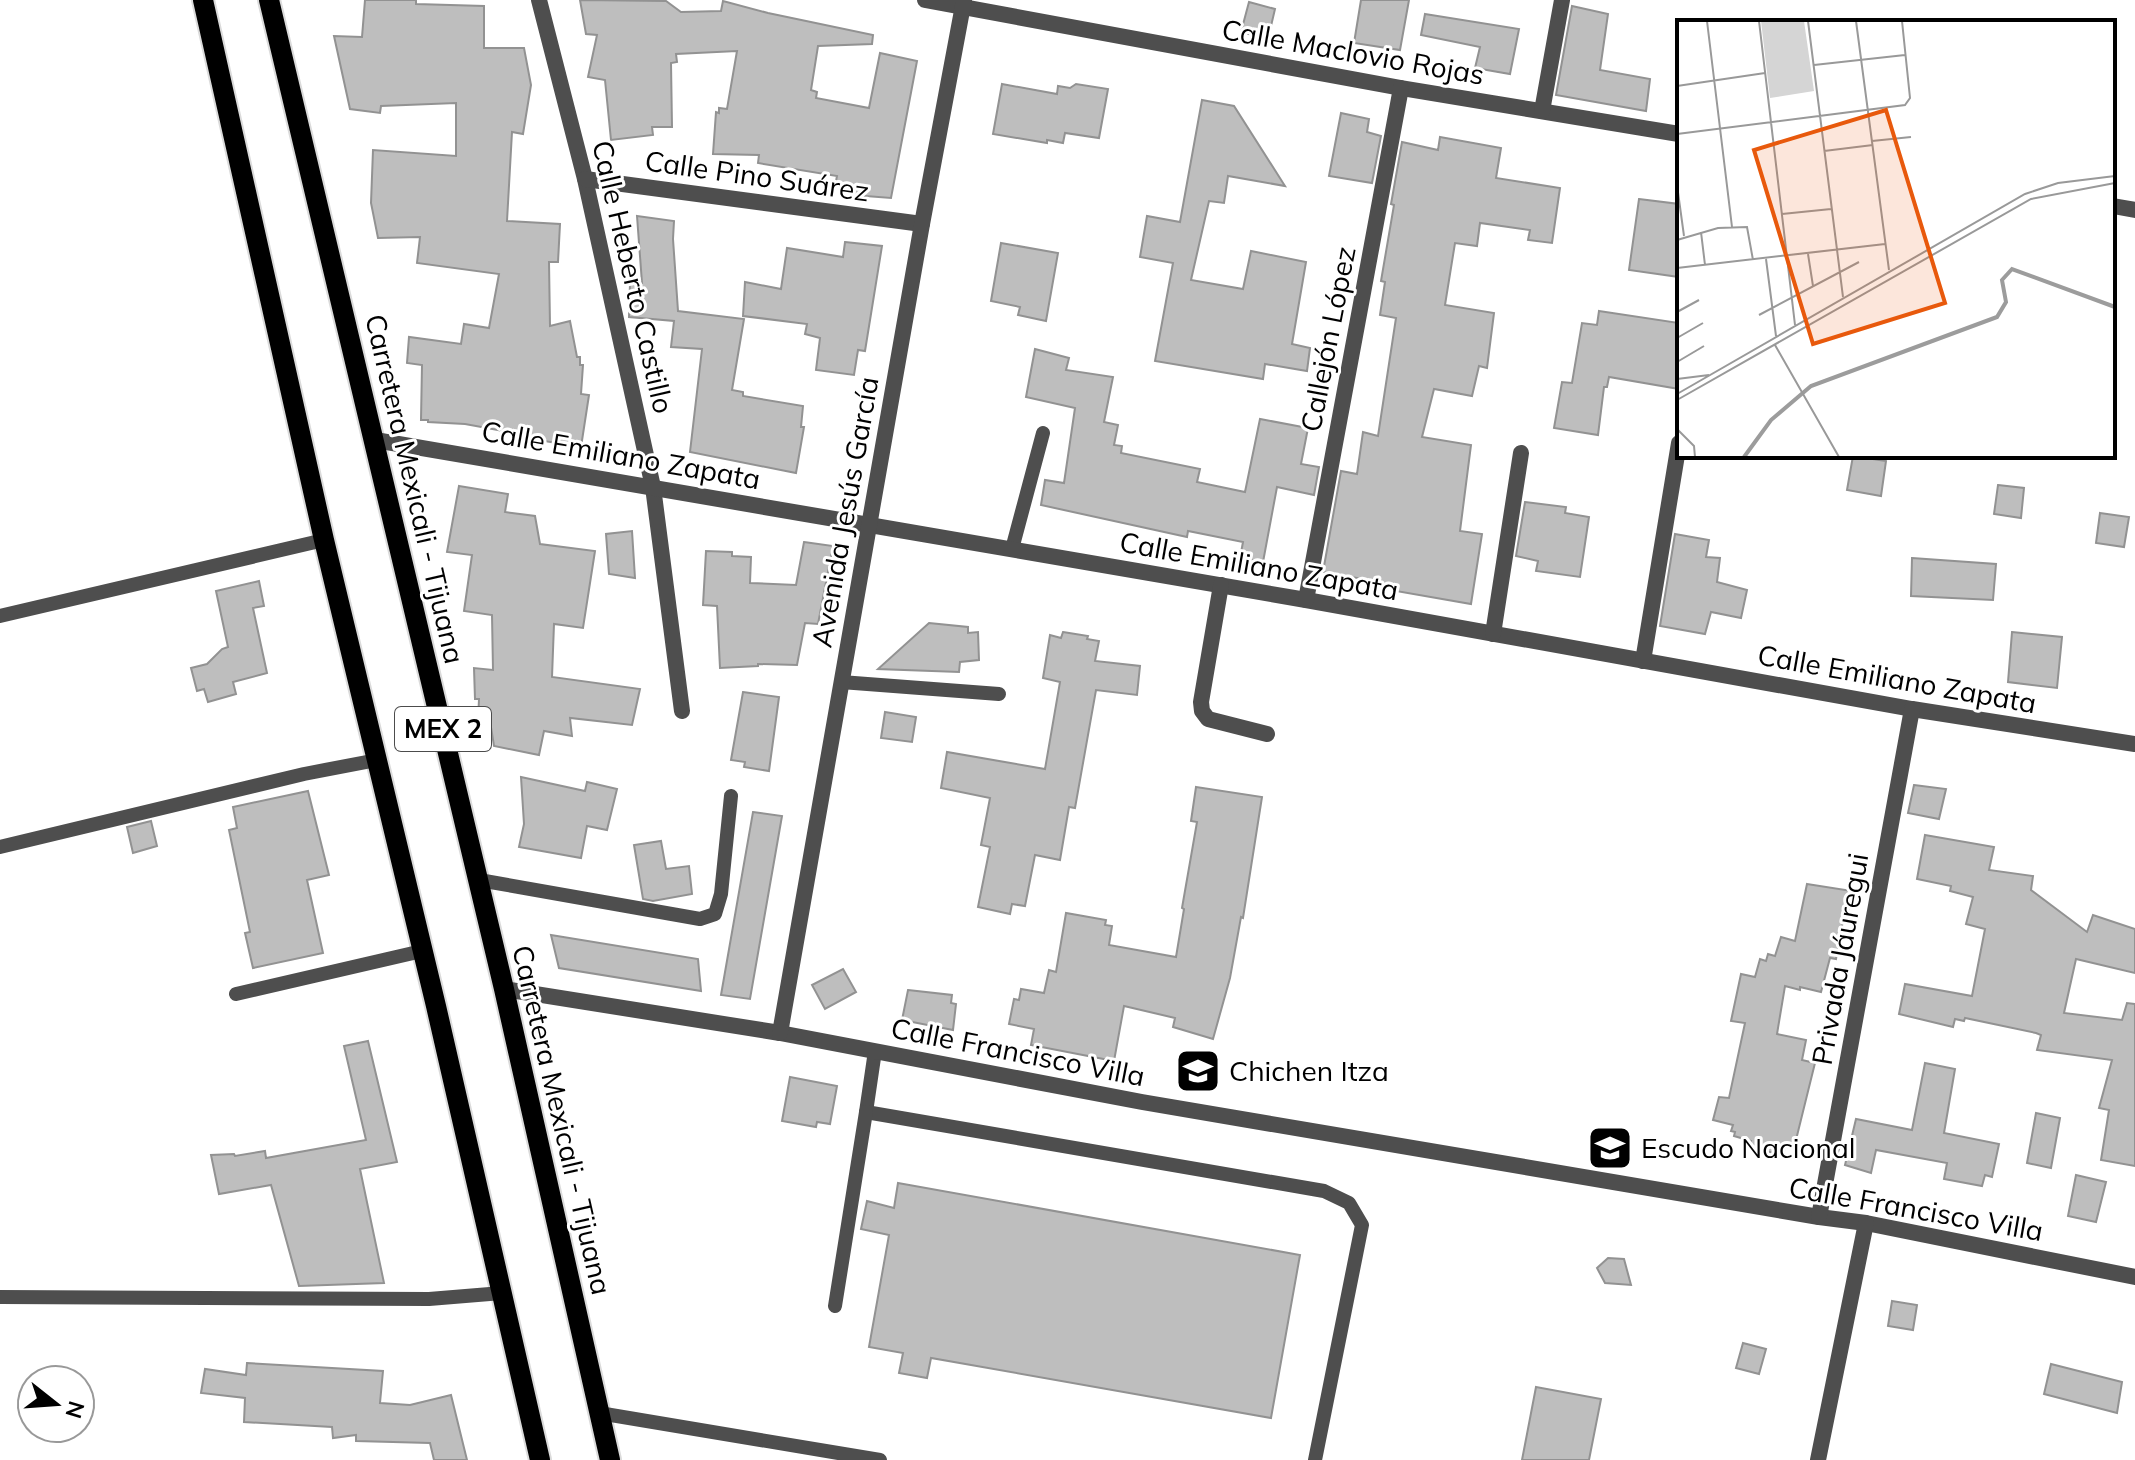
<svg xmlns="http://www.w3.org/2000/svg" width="2135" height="1460" font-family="Mulish,sans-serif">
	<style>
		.building { fill: #bebebe; stroke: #929292; stroke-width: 2 }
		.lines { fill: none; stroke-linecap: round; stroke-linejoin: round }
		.primary-casing { stroke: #dbdbdb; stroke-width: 24 }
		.lane { stroke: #4e4e4e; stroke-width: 14 }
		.street { stroke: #4e4e4e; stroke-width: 16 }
		.primary { stroke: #000; stroke-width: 20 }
		.labels { text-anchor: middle; stroke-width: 6; stroke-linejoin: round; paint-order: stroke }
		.shield { fill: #fff; stroke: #4c4c4c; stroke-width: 2 }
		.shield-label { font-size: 26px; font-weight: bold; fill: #000 }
		.street-label { font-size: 28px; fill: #000; stroke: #fff }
		.poi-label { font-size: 28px; fill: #000; stroke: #fff; text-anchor: start }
		.inset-river { fill: none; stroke: #9c9c9c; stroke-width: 4 }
		.inset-road { fill: none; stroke: #999; stroke-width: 2 }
		.view { fill: #e8590c; fill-opacity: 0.15; stroke: #e8590c; stroke-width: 4 }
		.inset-edge { fill: none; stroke: #000; stroke-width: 4 }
	</style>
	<rect width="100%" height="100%" fill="#fff"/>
	<g class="building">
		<polygon points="365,0 416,0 416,4 484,6 484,48 524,48 531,85 523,134 512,132 507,221 560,224 558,262 549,262 550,326 570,321 577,357 580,357 580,365 583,365 581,394 589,395 581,447 514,436 514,433 465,424 428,422 428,420 421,420 422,365 407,363 409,337 461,344 464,324 489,328 499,274 417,263 420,237 378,238 371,203 373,150 456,156 456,103 381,106 380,113 350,109 334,36 362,37"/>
		<polygon points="580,0 666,1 681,12 721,11 723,1 768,13 873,35 872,44 818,46 811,90 817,92 816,98 869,108 880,53 917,61 891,198 840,194 841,182 836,181 837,176 758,163 759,155 713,154 716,112 719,113 719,108 727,109 737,51 676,54 677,62 671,63 672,127 652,127 653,135 611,140 605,80 588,77 597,35 586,34"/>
		<polygon points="1361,0 1409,0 1400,50 1354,43"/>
		<polygon points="1249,2 1275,9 1268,39 1241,32"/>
		<polygon points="1572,6 1608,14 1600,70 1650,79 1646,111 1556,95"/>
		<polygon points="1425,14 1519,29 1510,74 1475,68 1480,47 1421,35"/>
		<polygon points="1002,84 1057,94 1058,86 1070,88 1076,84 1108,89 1099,138 1065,133 1063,143 1047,140 1047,143 993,134"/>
		<polygon points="1202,100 1234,106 1285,186 1228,176 1224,203 1209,201 1191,280 1243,289 1251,251 1306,262 1292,344 1310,348 1307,371 1265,364 1263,379 1155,361 1173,263 1140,257 1147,216 1180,222"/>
		<polygon points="1341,113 1369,119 1367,132 1381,136 1372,183 1329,176"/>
		<polygon points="1440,137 1501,148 1496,178 1560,188 1552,243 1528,240 1530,230 1480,223 1477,246 1455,243 1445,305 1494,313 1487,368 1479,366 1472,396 1434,389 1422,437 1471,445 1460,531 1482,534 1471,604 1396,591 1397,585 1323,572 1341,471 1357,474 1363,432 1378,436 1396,318 1380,315 1385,282 1381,281 1394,205 1391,204 1402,142 1438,150"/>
		<polygon points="1639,199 1679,204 1679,277 1629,270"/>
		<polygon points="637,216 674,221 673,239 678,311 744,319 732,390 743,392 743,396 803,406 801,427 804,427 796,473 690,452 702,349 671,347 674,321 629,317 630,283 642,283"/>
		<polygon points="845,242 882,246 865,351 858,350 854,375 816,370 820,338 805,334 807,324 743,316 745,282 781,289 787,248 843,257"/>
		<polygon points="1001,243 1058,253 1046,321 1018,315 1020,307 991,301"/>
		<polygon points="1599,311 1679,323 1679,389 1609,377 1607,387 1604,387 1598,435 1554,428 1562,382 1572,383 1582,323 1597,325"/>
		<polygon points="1035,349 1069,358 1066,370 1113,377 1104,422 1118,425 1114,445 1122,446 1121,453 1200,469 1197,482 1245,492 1260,419 1308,428 1301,464 1319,467 1314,495 1277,487 1263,562 1240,558 1243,542 1188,531 1187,537 1041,505 1045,480 1064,483 1075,408 1026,397"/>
		<polygon points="1853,456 1886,461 1881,496 1847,490"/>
		<polygon points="1998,485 2024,488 2021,518 1994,514"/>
		<polygon points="459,486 508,494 505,512 535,516 540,544 595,551 583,628 554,624 552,677 640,689 632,725 570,718 572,736 544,731 539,755 494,746 490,721 478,721 479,699 475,699 474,668 493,670 492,615 464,611 472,555 447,552"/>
		<polygon points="1525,502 1566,507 1565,513 1589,517 1580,577 1536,571 1538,561 1516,556"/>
		<polygon points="2100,513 2129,517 2124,547 2096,543"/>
		<polygon points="632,531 635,578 609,574 606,534"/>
		<polygon points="1675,534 1709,540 1706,557 1720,558 1717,582 1747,590 1741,618 1711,612 1705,634 1660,626"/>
		<polygon points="804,542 833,546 818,624 805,623 797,665 758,664 758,666 720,668 717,606 703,605 706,551 732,552 732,556 751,557 750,583 796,585"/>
		<polygon points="1912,558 1996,564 1993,600 1911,596"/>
		<polygon points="259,581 264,606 253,608 267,673 233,682 236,694 208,702 204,689 197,691 191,668 207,664 222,649 228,647 216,591"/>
		<polygon points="929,623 968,627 968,633 978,632 979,660 960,662 959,672 878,669"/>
		<polygon points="1063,632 1088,636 1087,639 1099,641 1095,661 1140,666 1137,695 1096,690 1075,808 1069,807 1060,860 1035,855 1025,906 1012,904 1010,914 978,907 990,847 981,845 990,798 941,788 947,752 1045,769 1060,682 1043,678 1050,635 1061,638"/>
		<polygon points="2012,632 2062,637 2057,688 2008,682"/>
		<polygon points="743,692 779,697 769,771 744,767 745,762 731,760"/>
		<polygon points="885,712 916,717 912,742 881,738"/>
		<polygon points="521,777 585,791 587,782 617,789 607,830 587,826 581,858 519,847 524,824"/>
		<polygon points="1914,785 1946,789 1939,819 1908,813"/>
		<polygon points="1196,787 1262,797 1243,918 1241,917 1230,978 1213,1039 1173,1027 1175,1018 1124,1006 1114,1061 1031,1045 1034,1029 1009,1024 1014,999 1019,1000 1021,989 1044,993 1049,970 1056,972 1066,913 1106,920 1105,925 1112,926 1109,945 1176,957 1184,909 1182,908 1197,822 1191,821"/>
		<polygon points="308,791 329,875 307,880 323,953 253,968 245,933 250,932 229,830 237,828 233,807"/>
		<polygon points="753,812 782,816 750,999 721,995"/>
		<polygon points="151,821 157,846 133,853 127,827"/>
		<polygon points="1925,835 1994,847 1989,870 2033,876 2031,890 2087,932 2093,915 2135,929 2135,973 2076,959 2064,1013 2122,1020 2127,1003 2135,1004 2135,1166 2101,1160 2109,1110 2099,1108 2112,1060 2037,1050 2041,1035 2036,1033 1965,1018 1964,1021 1955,1019 1953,1027 1899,1014 1905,984 1972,996 1985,929 1966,924 1973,897 1950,891 1951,886 1917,879"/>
		<polygon points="661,841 666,869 689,866 692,894 653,901 643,899 634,845"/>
		<polygon points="1807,884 1852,891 1847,916 1844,915 1836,959 1830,958 1821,992 1800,987 1800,990 1785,986 1777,1034 1806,1040 1802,1060 1815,1063 1794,1148 1785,1147 1783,1156 1750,1146 1751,1141 1734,1136 1735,1132 1731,1131 1733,1125 1713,1120 1719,1097 1729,1098 1745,1023 1731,1021 1741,974 1755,977 1760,959 1766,961 1768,954 1775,956 1781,937 1795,941"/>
		<polygon points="551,935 698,959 701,991 559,968"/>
		<polygon points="843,969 856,992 825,1009 812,985"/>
		<polygon points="908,990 952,995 951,1003 956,1004 953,1030 902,1020"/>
		<polygon points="368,1041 397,1162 360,1169 384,1283 299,1286 271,1185 219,1194 211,1155 234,1154 235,1156 265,1151 266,1158 366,1140 344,1046"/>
		<polygon points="1925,1063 1955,1069 1944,1133 1999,1144 1992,1177 1985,1175 1982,1186 1944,1179 1947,1163 1876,1150 1871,1173 1845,1165 1856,1119 1912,1130"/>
		<polygon points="790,1077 837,1086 830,1124 817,1122 816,1127 782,1121"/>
		<polygon points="2036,1113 2060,1118 2051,1168 2027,1163"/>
		<polygon points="2076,1175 2106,1182 2096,1222 2068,1216"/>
		<polygon points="898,1183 1300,1255 1271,1418 931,1358 927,1378 899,1373 903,1353 869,1347 889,1235 861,1229 867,1201 894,1208"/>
		<polygon points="1608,1258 1624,1259 1631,1285 1605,1283 1597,1268"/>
		<polygon points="1892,1301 1917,1305 1913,1330 1888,1326"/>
		<polygon points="1743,1343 1766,1349 1759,1374 1736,1368"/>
		<polygon points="247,1363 383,1371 380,1403 410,1405 451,1395 467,1460 434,1460 430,1443 356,1441 356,1435 333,1438 332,1427 244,1422 245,1398 201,1393 205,1369 246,1375"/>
		<polygon points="2051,1364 2122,1382 2117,1413 2044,1394"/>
		<polygon points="1536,1387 1601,1399 1589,1460 1522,1460"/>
	</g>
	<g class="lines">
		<g class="primary-casing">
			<g id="primary">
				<polyline points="203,0 324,540 436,1006 540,1460"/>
				<polyline points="269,0 504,989 610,1460"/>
			</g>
		</g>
		<g class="lane">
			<polyline points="1012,549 1043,433"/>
			<polyline points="0,616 324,540"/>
			<polyline points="841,682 999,694"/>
			<polyline points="0,847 304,774 377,760"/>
			<polyline points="479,880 700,919 715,914 721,894 731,796"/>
			<polyline points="236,994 422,951"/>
			<polyline points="875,1051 866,1112 1324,1191 1349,1203 1362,1225 1315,1460"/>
			<polyline points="0,1297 429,1299 502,1293"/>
			<polyline points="835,1306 866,1112"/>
			<polyline points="599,1413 880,1460"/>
		</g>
		<g class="street">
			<polyline points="539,0 585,179 653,487 682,711"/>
			<polyline points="925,0 1401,88 1679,134"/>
			<polyline points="1542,111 1562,0"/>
			<polyline points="585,179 922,224"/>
			<polyline points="2113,206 2135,210"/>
			<polyline points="375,440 1306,600 1912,709 2135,744"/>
			<polyline points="1221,585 1201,702 1202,711 1208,719 1267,734"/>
			<polyline points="1306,600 1401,88"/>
			<polyline points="1493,634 1521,453"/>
			<polyline points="1643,661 1679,443"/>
			<polyline points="504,989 780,1033 1142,1102 1819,1217 1866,1223 2135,1277"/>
			<polyline points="780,1033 922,224 964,0"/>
			<polyline points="1819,1217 1912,709"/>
			<polyline points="1818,1460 1866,1223"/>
		</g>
		<use href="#primary" class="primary"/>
	</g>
	<defs>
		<g id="school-square" transform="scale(2.3)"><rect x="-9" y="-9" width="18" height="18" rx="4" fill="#000" stroke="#fff"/><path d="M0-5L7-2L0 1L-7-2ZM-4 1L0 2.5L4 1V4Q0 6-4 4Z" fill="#fff"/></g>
	</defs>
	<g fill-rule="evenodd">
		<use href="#school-square" x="1198" y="1071"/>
		<use href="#school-square" x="1610" y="1148"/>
	</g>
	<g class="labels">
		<rect class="shield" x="395" y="707" width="96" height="44" rx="6"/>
		<g class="shield-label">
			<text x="443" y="738">MEX 2</text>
		</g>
		<g class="street-label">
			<text transform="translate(1353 52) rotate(10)" y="10">Calle Maclovio Rojas</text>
			<text transform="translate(757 176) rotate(8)" y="10">Calle Pino Suárez</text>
			<text transform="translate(633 277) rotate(77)" y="10">Calle Heberto Castillo</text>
			<text transform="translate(1328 339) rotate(-79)" y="10">Callejón López</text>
			<text transform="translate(621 455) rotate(10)" y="10">Calle Emiliano Zapata</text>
			<text transform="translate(415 489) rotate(77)" y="10">Carretera Mexicali - Tijuana</text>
			<text transform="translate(845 512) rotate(-80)" y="10">Avenida Jesús García</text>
			<text transform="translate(1259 566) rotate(10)" y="10">Calle Emiliano Zapata</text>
			<text transform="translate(1897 679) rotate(10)" y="10">Calle Emiliano Zapata</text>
			<text transform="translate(1840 959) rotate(-80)" y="10">Privada Jáuregui</text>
			<text transform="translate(1018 1052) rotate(11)" y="10">Calle Francisco Villa</text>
			<text transform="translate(562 1120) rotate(77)" y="10">Carretera Mexicali - Tijuana</text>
			<text transform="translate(1916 1209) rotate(10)" y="10">Calle Francisco Villa</text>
		</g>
		<g class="poi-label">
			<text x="1229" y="1081">Chichen Itza</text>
			<text x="1641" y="1158">Escudo Nacional</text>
		</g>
	</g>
	<g transform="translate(1677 20)">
		<rect width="438" height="438" fill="#fff"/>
		<path d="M84,1H127L137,71L93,78Z" fill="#d5d5d5"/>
		<path class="inset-river" d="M67,437L94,400L134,366L320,297L329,282L325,260L335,249L438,287"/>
		<path class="inset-road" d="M30,1L55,207M82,1L118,305M131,1L166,277M179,1L212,250M137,45L228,35M0,66L88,53M0,114L228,85L233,78L225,1M195,121L234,117M147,131L196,125M0,165L7,216M105,194L154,189M24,212L28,245M0,220L41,208L70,207L76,240M131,234L136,266M89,239L99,316M0,248L208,224M0,292L22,280M82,295L182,242M0,318L26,303M98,325L162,437M0,342L27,326M0,359L32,355M0,374L348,174L381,163L438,156M0,380L354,179L438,163M0,409L17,426L18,437"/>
		<path class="view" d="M209,90L268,283L136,324L77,130Z"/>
		<rect width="438" height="438" class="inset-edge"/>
	</g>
	<g transform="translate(56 1404) rotate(107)"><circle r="38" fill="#ffffff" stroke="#999999" stroke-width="2"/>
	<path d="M0-6L14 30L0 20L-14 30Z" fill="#000000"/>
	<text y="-12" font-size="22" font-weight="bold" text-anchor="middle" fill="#000000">N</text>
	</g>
</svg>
